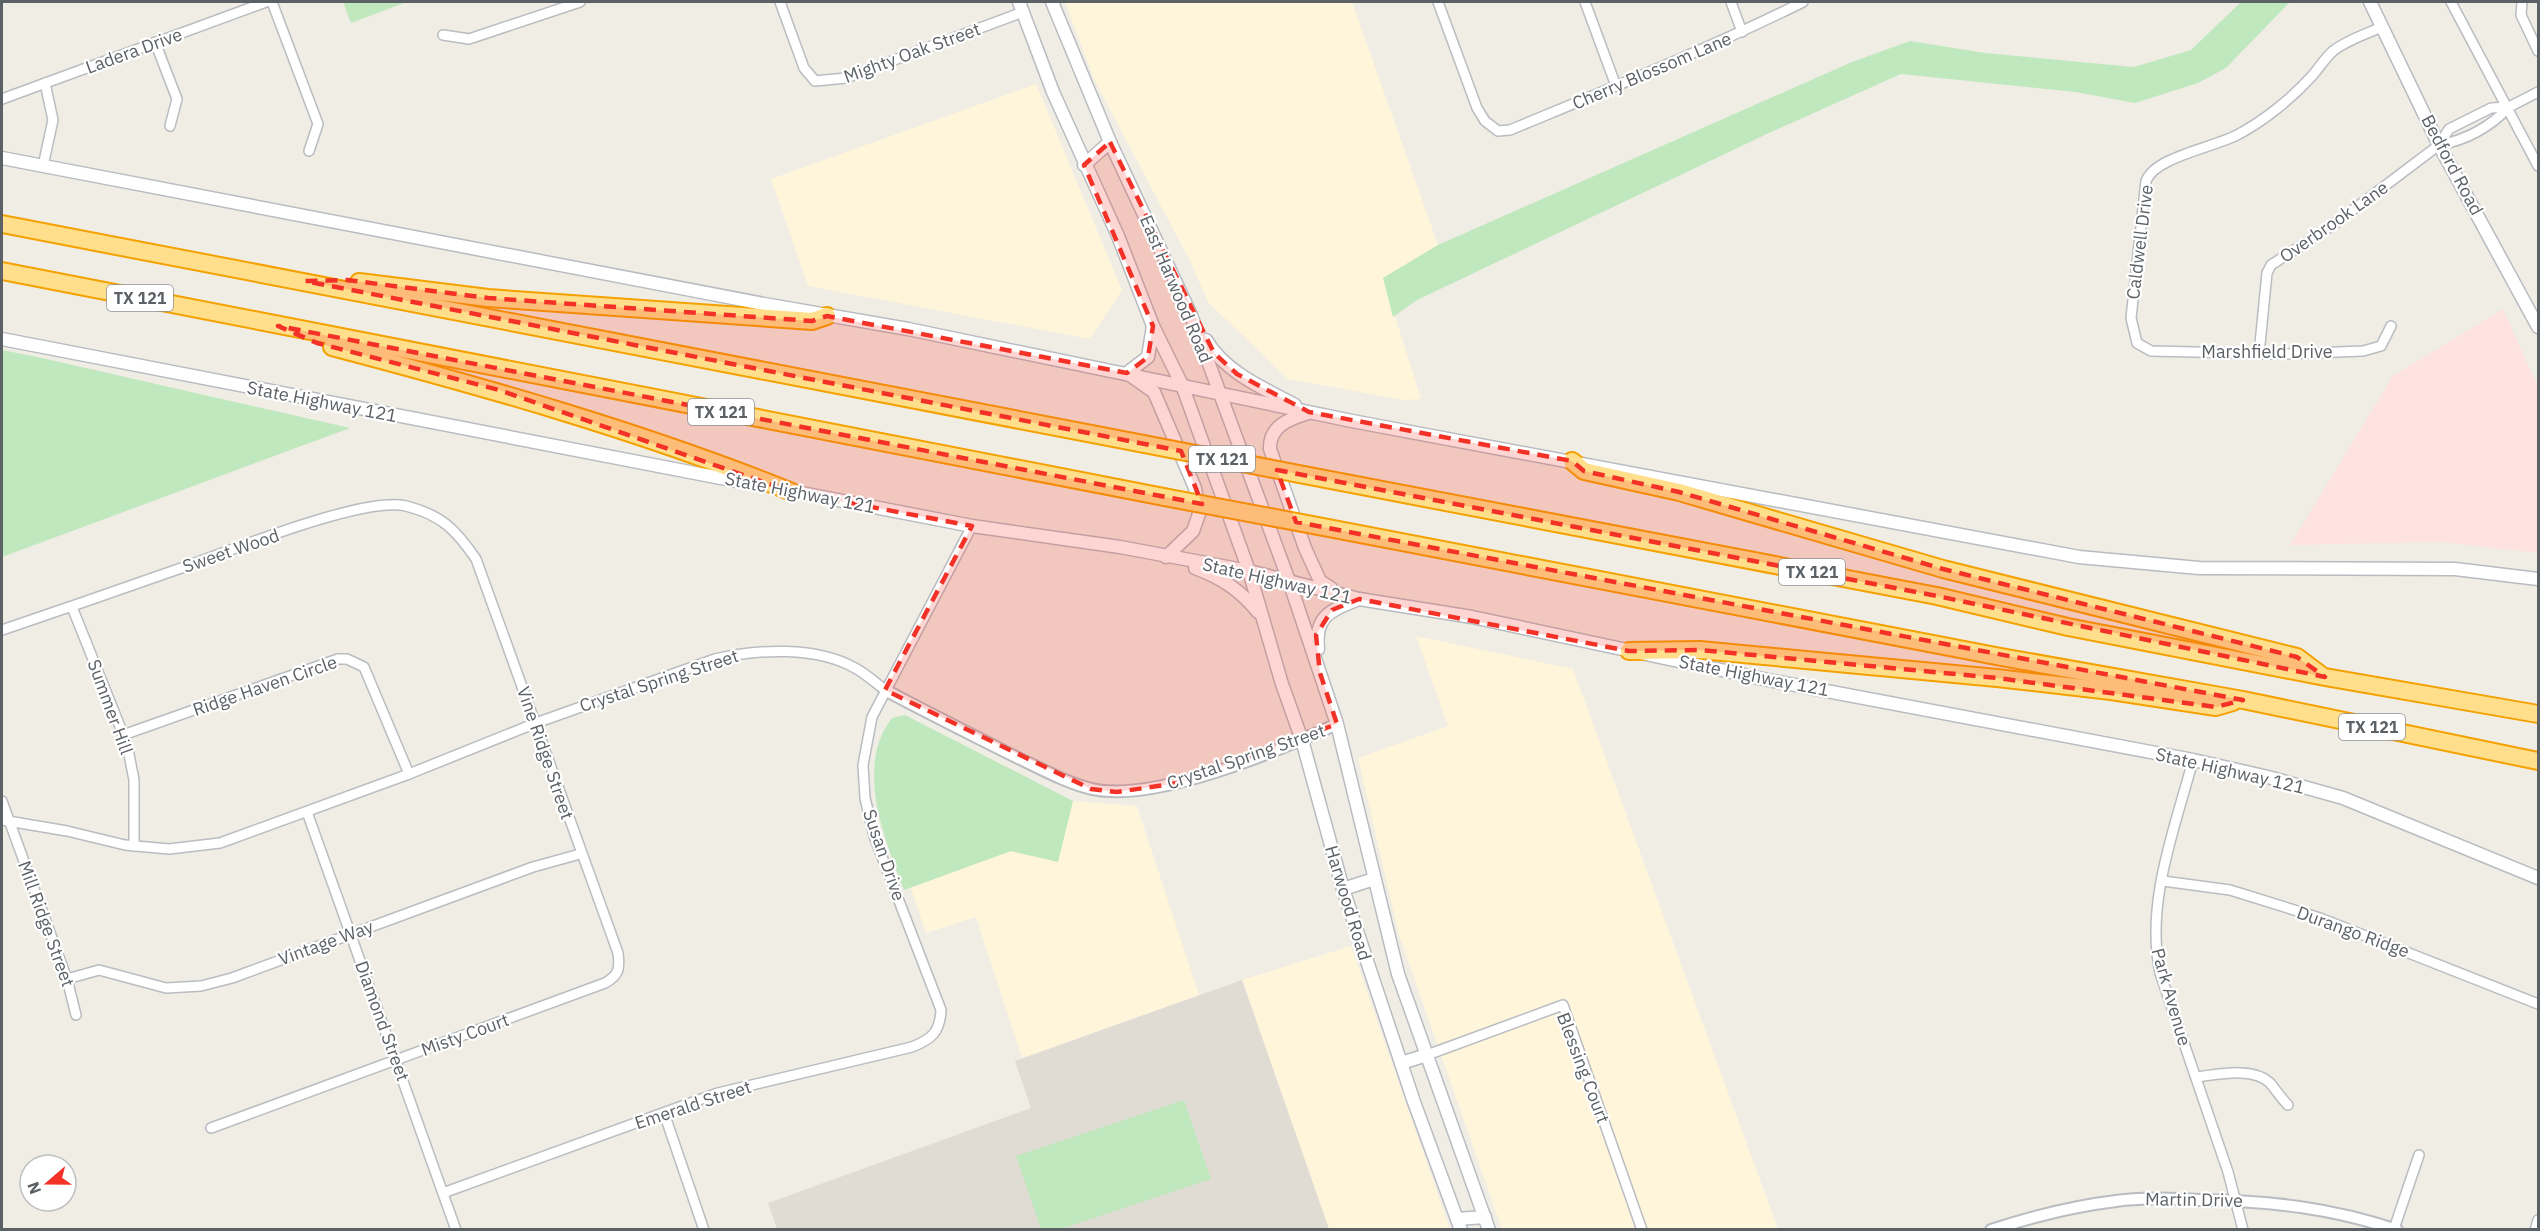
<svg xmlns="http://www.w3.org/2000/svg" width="2540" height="1231" font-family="'IBM Plex Sans',sans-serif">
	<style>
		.commercial { fill: #fff5da }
		.education { fill: #e0dcd3 }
		.medical { fill: #fde2e0 }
		.green { fill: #c0e8bf }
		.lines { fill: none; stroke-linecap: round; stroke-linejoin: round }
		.minor-casing { stroke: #b9bcc1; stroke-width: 12 }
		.tertiary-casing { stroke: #b9bcc1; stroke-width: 14 }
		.secondary-casing { stroke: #b8bbc1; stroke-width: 15 }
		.motorway-casing { stroke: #f4a100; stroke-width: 20 }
		.minor { stroke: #fff; stroke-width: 9 }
		.tertiary { stroke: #fff; stroke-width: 10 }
		.secondary { stroke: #fff; stroke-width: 12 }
		.motorway { stroke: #ffdf8c; stroke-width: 16 }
		.motorway-bridge-casing { stroke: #f4a100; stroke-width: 20; stroke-linecap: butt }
		.motorway-bridge { stroke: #ffdf8c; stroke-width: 16 }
		.marked { fill: #f33127; fill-opacity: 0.2; stroke: #f33127; stroke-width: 4.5; stroke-dasharray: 12 8; stroke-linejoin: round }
		.labels { text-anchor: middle; stroke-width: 4.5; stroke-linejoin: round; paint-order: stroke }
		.shield { fill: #fff; stroke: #8d9094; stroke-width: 1.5 }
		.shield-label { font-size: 16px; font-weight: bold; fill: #5c6166 }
		.street-label { font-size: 18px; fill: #5c6166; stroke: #fff }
	</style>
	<rect width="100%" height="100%" fill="#f0ede4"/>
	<g class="commercial">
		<polygon points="1065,2 1352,2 1438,245 1383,278 1421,399 1404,400 1288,379 1208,302 1190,261 1095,81"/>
		<polygon points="1036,84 1122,290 1090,339 808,286 771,179"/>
		<polygon points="1416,636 1573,669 1778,1229 1502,1229 1399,935 1358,758 1448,726"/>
		<polygon points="1073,801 1137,806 1199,995 1022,1058 976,917 926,933 911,888 1011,851 1058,862"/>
		<polygon points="1351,946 1450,1229 1329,1229 1242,980"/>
	</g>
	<polygon class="education" points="1242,980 1329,1229 777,1229 768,1203 1031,1108 1015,1061"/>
	<polygon class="medical" points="2503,309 2538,387 2538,553 2440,542 2290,545 2393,376"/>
	<g class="green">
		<polygon points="343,2 407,2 351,23"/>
		<polygon points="2241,2 2290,2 2226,68 2198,83 2135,103 2075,92 1901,74 1769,133 1417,300 1393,317 1383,278 1438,245 1852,62 1910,41 1985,53 2134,67 2191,50"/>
		<polygon points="2,350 42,358 350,428 2,557"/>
		<path d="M905,715L1073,801L1058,862L1011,851L904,890C885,840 854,767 892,718Z"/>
		<polygon points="1184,1100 1211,1179 1061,1229 1041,1229 1016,1156"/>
	</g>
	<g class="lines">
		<g class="minor-casing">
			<g id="minor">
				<polyline points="272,2 318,124 309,151"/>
				<polyline points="780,2 804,68 815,81 846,78 1023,12"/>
				<path d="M1438,2L1477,108L1485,121L1498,131L1510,130C1609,89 1708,49 1803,2"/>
				<polyline points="1585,2 1616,86"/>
				<polyline points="1731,2 1742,32"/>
				<polyline points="2451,2 2538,166"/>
				<polyline points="2522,2 2521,15 2538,51"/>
				<path d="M2382,27C2366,34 2347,40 2333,51C2325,58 2319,68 2312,76C2292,98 2264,121 2237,135C2212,148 2155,157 2146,181L2131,318L2137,343L2151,351L2283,354L2363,351L2381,346L2391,326"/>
				<polyline points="443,35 469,39 580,2"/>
				<polyline points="155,42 177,99 170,126"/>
				<polyline points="2,99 266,2"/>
				<path d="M2439,145C2466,140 2490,127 2509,107"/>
				<polyline points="43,166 53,120 45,83"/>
				<polyline points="2259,354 2267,273 2271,265 2333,225 2439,145 2449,129 2491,108 2509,107 2538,92"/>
				<polyline points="72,607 127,744 134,780 134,846"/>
				<path d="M2,630C64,609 125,588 187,566C232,550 364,496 406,506C442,515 456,530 476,559L618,953C620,969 619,975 605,983L211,1128"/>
				<polyline points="123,735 338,659 347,659 364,667 409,774"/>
				<path d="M2193,760C2175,828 2145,903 2160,973L2228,1172L2243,1230"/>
				<polyline points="2,801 67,979 76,1015"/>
				<polyline points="307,812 456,1230"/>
				<path d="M2,820L67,831L125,845L169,849L220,843L409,774L536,723L715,659C758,649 816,646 855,668C866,674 876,683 885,690"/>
				<polyline points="2163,881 2230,890 2320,918 2538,1004"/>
				<polyline points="67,979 99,970 166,988 201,986 232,978 533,867 580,854"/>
				<polyline points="1427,1055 1563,1005 1642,1230"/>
				<path d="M2196,1077C2216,1075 2253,1066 2270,1083C2276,1090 2281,1098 2288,1105"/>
				<polyline points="664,1113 704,1230"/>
				<path d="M443,1193L718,1093L912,1047C932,1039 940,1032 941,1010L874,836L865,798L863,765L872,717L972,526"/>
				<polyline points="2394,1229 2419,1155"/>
				<polyline points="2535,1230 2538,1220"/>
			</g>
		</g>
		<g class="tertiary-casing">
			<g id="tertiary">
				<path d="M885,690C928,713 972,735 1016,757C1040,768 1066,783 1092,789C1154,803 1278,751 1337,724"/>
				<path d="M1991,1230C2031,1217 2074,1206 2116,1201C2145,1197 2174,1199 2203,1200C2270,1201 2332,1208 2397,1230"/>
			</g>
		</g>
		<g class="secondary-casing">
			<g id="secondary">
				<polyline points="1019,2 1053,92 1118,236 1153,326 1182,385 1249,571 1282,684 1302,740 1343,889 1414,1102 1461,1230"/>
				<polyline points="1052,2 1110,142 1191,315 1289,581 1337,724 1398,974 1489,1230"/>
				<polyline points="2370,2 2439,145 2538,327"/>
				<polyline points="2,158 764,304 908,329 1352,421 2079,557 2199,568 2455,569 2538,579"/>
				<polyline points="1084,165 1110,142"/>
				<polyline points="1153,326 1148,357 1127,373 1154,392 1195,488 1199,514 1193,531 1166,557"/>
				<polyline points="2,339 757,485"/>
				<path d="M1206,340C1226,373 1263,388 1295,405"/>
				<path d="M1308,413C1289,419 1269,426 1270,449L1305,548L1320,581L1331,588"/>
				<polyline points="786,490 972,526 1120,547 1249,571 1359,599 1472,617 1768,680 2193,760 2268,777 2343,798 2538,878"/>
				<path d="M1195,568C1222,578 1240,590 1258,612"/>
				<path d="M1318,649C1314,615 1332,610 1359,599"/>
				<polyline points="1343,889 1374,879"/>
				<polyline points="1401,1063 1427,1055"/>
				<polyline points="1457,1219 1485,1217"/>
			</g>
		</g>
		<g class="motorway-casing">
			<g id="motorway">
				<polyline points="2,224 1144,444"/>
				<polyline points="2,271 1164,497"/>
				<polyline points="359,282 488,298 812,321 827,316"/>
				<path d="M332,347C488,388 643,432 792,492"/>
				<polyline points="1572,461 1584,471 1679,492 1943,569 2297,657 2321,675"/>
				<polyline points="1299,474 1937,596 2068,627 2325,677 2538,714"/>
				<polyline points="1318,526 2001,657 2243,700 2538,761"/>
				<polyline points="1629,651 1700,650 1997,678 2111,691 2216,707 2233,702"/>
			</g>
		</g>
		<use href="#minor" class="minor"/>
		<use href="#tertiary" class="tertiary"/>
		<use href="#secondary" class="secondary"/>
		<use href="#motorway" class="motorway"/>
		<g class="motorway-bridge-casing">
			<g id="motorway-bridge">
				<polyline points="1144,444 1299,474"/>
				<polyline points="1164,497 1318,526"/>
			</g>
		</g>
		<use href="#motorway-bridge" class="motorway-bridge"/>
	</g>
	<path class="marked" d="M1110,142L1214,353L1237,374L1309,412L1572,461L1584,471L1679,492L1943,569L2297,657L2325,677L1937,596L1277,470L1296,522L2243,700L2216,707L1997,678L1700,650L1629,651L1359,599L1332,610L1316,635L1320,673L1337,724L1178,783L1117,792L1091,789L885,690L972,526L792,492L499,390L317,343L278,326L1202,504L1181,451L305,281L347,280L488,298L812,321L827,316L1127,373L1148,357L1153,326L1084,165Z"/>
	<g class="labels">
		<g class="shield">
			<rect x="107" y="285" width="66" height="26" rx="4.5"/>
			<rect x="688" y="399" width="66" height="26" rx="4.5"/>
			<rect x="1189" y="446" width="66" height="26" rx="4.5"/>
			<rect x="1779" y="559" width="66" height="26" rx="4.5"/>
			<rect x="2339" y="714" width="66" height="26" rx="4.5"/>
		</g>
		<g class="shield-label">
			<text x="140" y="304">TX 121</text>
			<text x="721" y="418">TX 121</text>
			<text x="1222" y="465">TX 121</text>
			<text x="1812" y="578">TX 121</text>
			<text x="2372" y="733">TX 121</text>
		</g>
		<g class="street-label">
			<text transform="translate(134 51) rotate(-20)" y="6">Ladera Drive</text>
			<text transform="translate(912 53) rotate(-20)" y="6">Mighty Oak Street</text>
			<text transform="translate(1652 71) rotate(-23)" y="6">Cherry Blossom Lane</text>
			<text transform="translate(2452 165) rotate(62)" y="6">Bedford Road</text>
			<text transform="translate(2334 222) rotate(-35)" y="6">Overbrook Lane</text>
			<text transform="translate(2140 242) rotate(-83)" y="6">Caldwell Drive</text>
			<text transform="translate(1176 289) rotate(67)" y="6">East Harwood Road</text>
			<text x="2267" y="358">Marshfield Drive</text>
			<text transform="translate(322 402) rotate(11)" y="6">State Highway 121</text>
			<text transform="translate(800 493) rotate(11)" y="6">State Highway 121</text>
			<text transform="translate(231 551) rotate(-19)" y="6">Sweet Wood</text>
			<text transform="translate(1277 581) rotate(13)" y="6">State Highway 121</text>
			<text transform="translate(1754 676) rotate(11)" y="6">State Highway 121</text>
			<text transform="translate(659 681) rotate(-18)" y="6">Crystal Spring Street</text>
			<text transform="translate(265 686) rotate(-19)" y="6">Ridge Haven Circle</text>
			<text transform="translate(110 707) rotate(70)" y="6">Summer Hill</text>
			<text transform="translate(545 753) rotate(71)" y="6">Vine Ridge Street</text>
			<text transform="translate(1246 757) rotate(-19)" y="6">Crystal Spring Street</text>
			<text transform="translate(2230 771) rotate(13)" y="6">State Highway 121</text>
			<text transform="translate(884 855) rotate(71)" y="6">Susan Drive</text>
			<text transform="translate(1348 903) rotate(73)" y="6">Harwood Road</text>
			<text transform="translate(46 924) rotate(70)" y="6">Mill Ridge Street</text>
			<text transform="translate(2353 932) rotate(20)" y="6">Durango Ridge</text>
			<text transform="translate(326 943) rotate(-20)" y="6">Vintage Way</text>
			<text transform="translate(2171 997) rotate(74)" y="6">Park Avenue</text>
			<text transform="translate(382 1021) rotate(70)" y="6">Diamond Street</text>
			<text transform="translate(465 1035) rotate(-20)" y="6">Misty Court</text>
			<text transform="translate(1583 1068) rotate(69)" y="6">Blessing Court</text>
			<text transform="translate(693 1105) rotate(-18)" y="6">Emerald Street</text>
			<text transform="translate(2194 1200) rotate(1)" y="6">Martin Drive</text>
		</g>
	</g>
	<rect width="2540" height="1231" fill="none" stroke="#5c6166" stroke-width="6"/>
	<g transform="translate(48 1183) rotate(250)"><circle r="28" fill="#ffffff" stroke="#bec0c2" stroke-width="1.5"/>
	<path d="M0-4.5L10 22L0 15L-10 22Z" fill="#f33127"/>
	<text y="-9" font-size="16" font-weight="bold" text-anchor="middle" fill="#5c6166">N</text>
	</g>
</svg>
